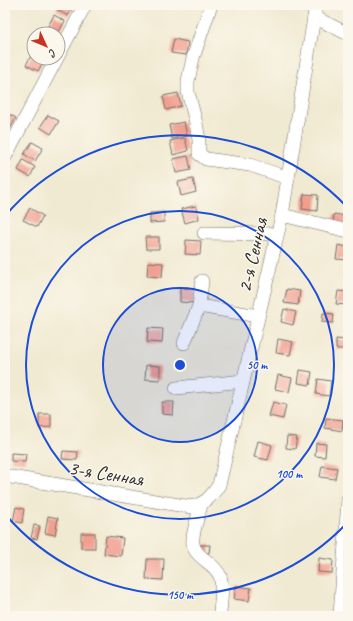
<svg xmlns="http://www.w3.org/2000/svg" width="353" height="621" font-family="Caveat,sans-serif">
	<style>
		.building { fill: #f29e8f }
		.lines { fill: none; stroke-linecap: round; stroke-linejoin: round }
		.minor-casing { stroke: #706e65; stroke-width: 14 }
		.minor { stroke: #fff; stroke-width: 13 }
		.ring { fill: none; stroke: #1d4ed8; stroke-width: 2 }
		.labels { text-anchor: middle; stroke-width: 3; stroke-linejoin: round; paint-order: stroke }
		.street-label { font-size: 20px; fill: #2b2b2b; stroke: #fbf7ec }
		.centre { fill: #1d4ed8; stroke: #fbf7ec; stroke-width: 2 }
		.ring-label { font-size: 12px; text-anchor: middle; font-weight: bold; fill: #1d4ed8; stroke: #fbf7ec; stroke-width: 3; stroke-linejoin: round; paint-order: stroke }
	</style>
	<rect width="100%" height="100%" fill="#fbf7ec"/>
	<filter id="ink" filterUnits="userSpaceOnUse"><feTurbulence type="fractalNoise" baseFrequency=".025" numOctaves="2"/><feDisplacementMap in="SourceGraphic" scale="8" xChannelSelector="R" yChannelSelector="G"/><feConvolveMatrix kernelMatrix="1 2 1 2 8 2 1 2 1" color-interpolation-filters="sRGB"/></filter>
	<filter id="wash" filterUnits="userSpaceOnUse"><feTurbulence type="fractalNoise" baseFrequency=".012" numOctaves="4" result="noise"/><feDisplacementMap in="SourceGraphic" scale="16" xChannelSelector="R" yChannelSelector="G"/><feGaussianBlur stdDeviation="0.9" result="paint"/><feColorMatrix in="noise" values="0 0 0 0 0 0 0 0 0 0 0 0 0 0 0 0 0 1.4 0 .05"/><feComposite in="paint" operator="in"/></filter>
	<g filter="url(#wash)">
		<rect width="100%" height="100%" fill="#f1ead2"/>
		<g id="blocks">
			<g class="building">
				<polygon points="59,5 74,5 68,16 56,9"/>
				<polygon points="54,15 65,21 59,32 48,26"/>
				<polygon points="174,39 188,42 186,55 171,53"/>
				<polygon points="32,54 34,55 34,58 39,58 44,60 38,71 26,65"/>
				<polygon points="178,93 181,106 166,110 163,96"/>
				<polygon points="5,112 16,118 10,129 5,126"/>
				<polygon points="48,115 59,121 51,134 40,127"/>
				<polygon points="184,122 187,136 172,139 169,125"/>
				<polygon points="185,138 188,151 173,155 170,141"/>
				<polygon points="32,142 43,148 35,161 24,154"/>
				<polygon points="188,156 191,170 176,173 173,159"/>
				<polygon points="23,160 35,167 30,177 18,170"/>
				<polygon points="193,179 196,192 181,196 178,182"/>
				<polygon points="304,194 318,195 317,211 302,209"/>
				<polygon points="196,206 199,219 185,223 181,209"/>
				<polygon points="30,208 43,216 37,227 23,220"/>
				<polygon points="164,212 164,222 150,223 150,213"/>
				<polygon points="334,214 346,216 345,224 333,222"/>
				<polygon points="145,237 159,237 159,249 146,249"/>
				<polygon points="186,240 201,241 200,255 185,254"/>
				<polygon points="338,245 348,247 348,260 336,259"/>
				<polygon points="148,262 163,263 162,277 147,276"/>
				<polygon points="180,288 195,289 194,303 180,302"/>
				<polygon points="287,289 300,291 298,305 284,303"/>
				<polygon points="338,291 348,292 348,305 336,304"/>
				<polygon points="284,309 296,312 293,325 281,322"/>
				<polygon points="323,313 334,314 333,323 322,322"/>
				<polygon points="148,328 163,329 162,343 147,342"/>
				<polygon points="278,339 293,342 290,355 276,353"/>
				<polygon points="336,339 346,340 346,349 336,349"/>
				<polygon points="146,365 160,366 160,380 145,379"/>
				<polygon points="300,370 312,372 310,385 298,383"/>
				<polygon points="278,375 292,378 289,392 275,389"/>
				<polygon points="318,379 331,381 329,396 316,394"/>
				<polygon points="162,402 174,402 173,415 162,414"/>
				<polygon points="273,402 286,405 283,419 269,416"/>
				<polygon points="39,414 51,414 51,427 39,428"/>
				<polygon points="326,418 343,420 342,431 325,428"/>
				<polygon points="287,436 297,437 295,449 286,448"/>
				<polygon points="258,441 272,445 268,460 254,457"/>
				<polygon points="316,443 326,444 325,457 315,456"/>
				<polygon points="63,451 78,452 77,460 62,459"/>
				<polygon points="11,453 26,454 25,462 11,461"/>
				<polygon points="322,466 337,468 335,479 320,477"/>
				<polygon points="16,507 24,509 22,523 13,521"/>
				<polygon points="48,516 58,518 55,535 45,533"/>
				<polygon points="34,525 40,526 37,539 31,538"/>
				<rect x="81" y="533" width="14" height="15"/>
				<polygon points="106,536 123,538 121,556 104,554"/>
				<polygon points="200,545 210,545 209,553 200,553"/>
				<polygon points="319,558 333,560 332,573 318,572"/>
				<polygon points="147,559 164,559 163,580 146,579"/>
				<polygon points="236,586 251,588 249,601 234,599"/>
			</g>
		</g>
	</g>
	<g filter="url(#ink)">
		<use href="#blocks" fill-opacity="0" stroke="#706e65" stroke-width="1"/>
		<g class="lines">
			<g class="minor-casing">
				<g id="minor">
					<polyline points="211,5 193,58 188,81 188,92 196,123 199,140 199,154 206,159 250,165 288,178"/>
					<polyline points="314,17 348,34"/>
					<polyline points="58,56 85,5"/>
					<polyline points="5,157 57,58"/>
					<polyline points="282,215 348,231"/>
					<polyline points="204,233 277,234"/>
					<polyline points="199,306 202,281"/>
					<polyline points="184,343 199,306 258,316"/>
					<polyline points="176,388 243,381"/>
					<path d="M5,476L191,507C206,503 210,498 219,485L282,215L316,5"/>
					<path d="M201,505C199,515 191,534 193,544C195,558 215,563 220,576C224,588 220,604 220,616"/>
					<polyline points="340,616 348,499"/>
				</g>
			</g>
			<use href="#minor" class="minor"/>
		</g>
	</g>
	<circle cx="180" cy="365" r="77" fill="#1d4ed8" fill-opacity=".12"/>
	<g class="ring">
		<circle cx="180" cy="365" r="77"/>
		<circle cx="180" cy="365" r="154"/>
		<path d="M347 523A230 230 0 0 1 5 514M5 216A230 230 0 0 1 347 207"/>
	</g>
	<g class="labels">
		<g class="street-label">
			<text transform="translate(252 255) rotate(-77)" y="7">2-я Сенная</text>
			<text transform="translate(106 473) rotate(9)" y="7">3-я Сенная</text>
		</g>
	</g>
	<circle cx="180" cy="365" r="6" class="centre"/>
	<g class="ring-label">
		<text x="257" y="369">50 m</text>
		<text x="289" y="478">100 m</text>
		<text x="180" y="599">150 m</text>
	</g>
	<rect width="353" height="621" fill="none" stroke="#fbf7ec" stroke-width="20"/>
	<g transform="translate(46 46) rotate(134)"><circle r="19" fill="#fbf7ec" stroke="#a8a59f"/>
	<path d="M0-3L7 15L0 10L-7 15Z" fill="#c8321e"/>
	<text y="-6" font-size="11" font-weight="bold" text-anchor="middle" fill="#2b2b2b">С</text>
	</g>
</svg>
